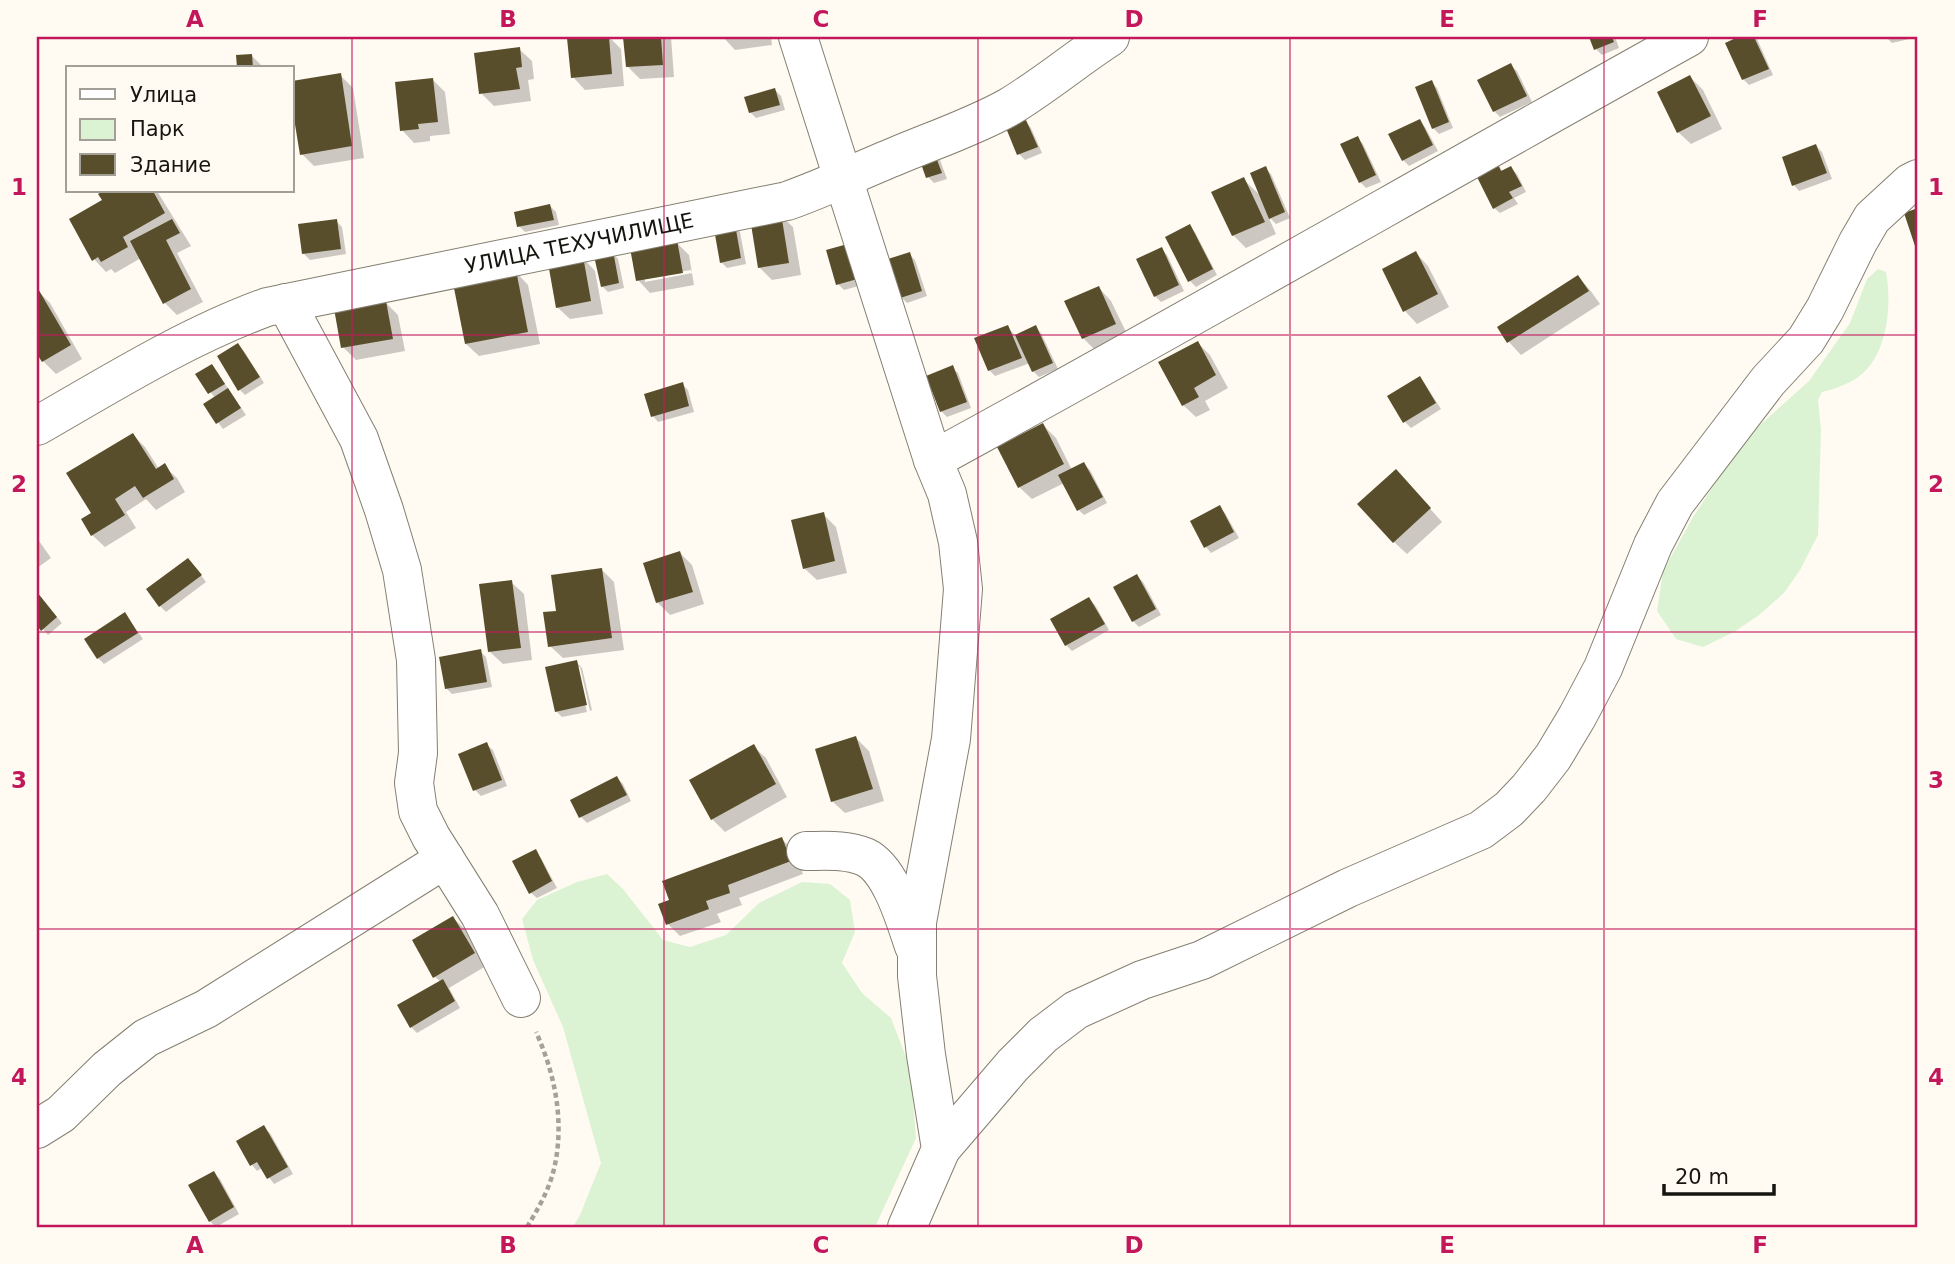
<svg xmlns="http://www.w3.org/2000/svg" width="1955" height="1264" font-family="'DejaVu Sans',sans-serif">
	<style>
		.green { fill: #dbf3d3 }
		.shadow { fill: #0003; fill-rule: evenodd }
		.building { fill: #594e2b }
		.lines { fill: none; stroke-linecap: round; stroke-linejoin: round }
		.minor-casing { stroke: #847f71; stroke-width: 40 }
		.path { stroke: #a4a199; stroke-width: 4.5; stroke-dasharray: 5 3.5; stroke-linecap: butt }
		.minor { stroke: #fff; stroke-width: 38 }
		.grid { fill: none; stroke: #c2185b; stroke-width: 2; stroke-opacity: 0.55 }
		.labels { text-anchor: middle; stroke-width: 7; stroke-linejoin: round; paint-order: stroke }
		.street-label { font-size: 21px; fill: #16150f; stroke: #fffbf2 }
		.neatline { fill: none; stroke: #c2185b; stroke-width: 2.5 }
		.grid-label { font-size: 23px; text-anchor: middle; font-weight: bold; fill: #c2185b }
	</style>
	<rect width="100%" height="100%" fill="#fffbf2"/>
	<g class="green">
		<path d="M1878,269L1886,272C1892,303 1888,352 1862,374C1852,383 1835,389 1822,392L1818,400L1821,429L1818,535L1800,570L1784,593L1759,615L1734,632L1703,647L1676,639L1657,611L1663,571L1693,517L1724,470L1740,443L1809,381L1850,323L1867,279Z"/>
		<polygon points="607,874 623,889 663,940 690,947 726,935 759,903 802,882 830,884 850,900 855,932 842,963 862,993 891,1018 910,1067 916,1138 875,1227 573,1227 580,1215 601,1163 563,1027 533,960 522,919 537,900 577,882"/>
	</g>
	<g class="shadow">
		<polygon points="599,37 609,37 621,49 624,86 585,90 573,77 569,39"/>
		<polygon points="625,37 671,37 674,77 640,79 627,66"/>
		<polygon points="723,37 771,37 772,45 735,50"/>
		<polygon points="1591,37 1615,37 1619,48 1602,55 1596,49"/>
		<polygon points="1743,37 1755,37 1757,39 1773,75 1749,85 1743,79 1727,43"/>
		<polygon points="1886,37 1918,37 1892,43"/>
		<polygon points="519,49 532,61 534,79 528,80 531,101 494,106 481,93"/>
		<polygon points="252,56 264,68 239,68 238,57"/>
		<polygon points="1511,66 1517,71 1532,102 1500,117 1494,111"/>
		<polygon points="340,75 353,88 364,158 314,166 302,154"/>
		<polygon points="1690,77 1703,90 1722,129 1691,144 1678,132"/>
		<polygon points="433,80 445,92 450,134 430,136 430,141 414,143 402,130"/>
		<polygon points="1431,82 1437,88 1453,128 1439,134 1433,128"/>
		<polygon points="775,90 781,96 785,110 756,118 750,112"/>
		<polygon points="1420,121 1425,127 1438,151 1409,166 1403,160"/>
		<polygon points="1026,122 1031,128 1042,153 1025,160 1019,154"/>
		<polygon points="1357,138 1363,144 1381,182 1366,188 1360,182"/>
		<polygon points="1816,146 1822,152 1832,179 1799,191 1794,185 1784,158"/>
		<polygon points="934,154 940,160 947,179 934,183 928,177"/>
		<polygon points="1495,160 1503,172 1511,168 1517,174 1526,192 1514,198 1518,204 1500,213 1494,208"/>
		<polygon points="1265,168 1271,174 1290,218 1276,224 1268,216 1276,234 1246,248 1233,235 1243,179 1262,197"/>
		<polygon points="107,191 157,191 191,246 177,253 203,302 177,315 165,303 141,258 115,273 111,269 106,272 94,259 104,201 101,194"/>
		<polygon points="550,206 556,212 559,225 525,232 519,226"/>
		<polygon points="780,215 793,227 801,275 772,280 759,267"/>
		<polygon points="336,221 342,227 346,254 310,260 304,254"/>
		<polygon points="734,226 740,232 746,264 727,268 721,262"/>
		<polygon points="1190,227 1195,232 1217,275 1196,287 1190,281 1167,238"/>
		<path d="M676,242L689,255L694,285L650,293L638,280ZM691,270L692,273L645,282V278Z"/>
		<polygon points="851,245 866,284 844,290 838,284"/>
		<polygon points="1161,249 1167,255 1184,291 1161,302 1155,296"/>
		<polygon points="612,253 618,259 624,288 608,292 602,286"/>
		<polygon points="1416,253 1428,266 1449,307 1417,324 1405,311"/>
		<polygon points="909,254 915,260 927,296 907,303 901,297"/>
		<polygon points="583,258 595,271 603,314 570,319 557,307"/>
		<polygon points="516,272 528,285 540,344 479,356 466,344"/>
		<polygon points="1578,277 1590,290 1600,304 1521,355 1509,342 1499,328"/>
		<polygon points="1099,288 1111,301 1128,336 1096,351 1083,338"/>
		<polygon points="37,290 50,303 82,359 56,374 43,361 37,351"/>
		<polygon points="386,303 398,315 405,351 356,360 343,347"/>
		<polygon points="1008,327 1016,337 1035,327 1041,333 1058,369 1039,377 1033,371 1030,363 995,376 989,370"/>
		<polygon points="1198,343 1210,355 1228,388 1205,401 1210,410 1196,417 1183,405"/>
		<polygon points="238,345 244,351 264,383 245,395 239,389"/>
		<polygon points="952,368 958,373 971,408 947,417 941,411"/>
		<polygon points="217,372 246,415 223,429 205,405 215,398 198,375"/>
		<polygon points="1420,378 1425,384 1441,409 1411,428 1405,422"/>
		<polygon points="682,384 688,390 694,412 658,422 653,416"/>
		<polygon points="1043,425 1056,438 1072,470 1084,464 1090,470 1107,503 1084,515 1078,509 1064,483 1032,499 1019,487"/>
		<polygon points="133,435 145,447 159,469 164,466 177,478 185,492 156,510 146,499 126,512 136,528 105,547 92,535 93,514"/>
		<polygon points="1408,484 1442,522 1407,554 1394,542"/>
		<polygon points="1219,508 1225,513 1239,538 1211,553 1206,547"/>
		<polygon points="823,514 836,527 847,573 817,580 804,568"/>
		<polygon points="37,538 51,558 37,568"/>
		<polygon points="680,553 692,565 704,604 670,615 657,602"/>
		<polygon points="194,566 206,582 166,612 160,606"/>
		<polygon points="601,569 614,582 624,650 563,658 550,646 558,612"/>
		<polygon points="1137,576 1143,582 1161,615 1139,627 1133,621"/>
		<polygon points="511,582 524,594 532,660 503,664 490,652"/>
		<polygon points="37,594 62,623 48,635 37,622"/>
		<polygon points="1089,599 1095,605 1109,630 1072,651 1066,645"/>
		<polygon points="125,614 143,639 104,664 98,658"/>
		<polygon points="480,651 486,657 492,687 452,694 446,688"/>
		<polygon points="576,662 582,668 592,710 590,711 580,667 576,667 587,712 562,717 556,711"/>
		<polygon points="856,738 869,751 884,801 845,813 832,801"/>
		<polygon points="487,745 493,750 507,786 481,796 475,790"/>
		<polygon points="753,746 766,758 787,797 725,832 712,819"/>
		<polygon points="617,778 623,784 631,801 587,823 581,817 572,801"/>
		<polygon points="782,839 795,852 803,874 739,898 742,905 717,914 721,922 680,936 668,924"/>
		<polygon points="535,852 541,858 557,888 537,898 531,893"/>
		<polygon points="453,918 466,930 486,966 449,988 460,1008 417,1033 411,1027 441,982 435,977"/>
		<polygon points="264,1128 270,1133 293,1174 274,1184 262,1168 257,1171 252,1165"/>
		<polygon points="214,1173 220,1179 239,1214 216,1227 210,1221"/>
	</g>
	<g class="building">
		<polygon points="580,37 609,37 612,74 571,78 567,38"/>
		<polygon points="623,37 661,37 663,65 626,67"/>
		<polygon points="1589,37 1612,37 1614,42 1594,50"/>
		<polygon points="1738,37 1754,37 1769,69 1742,80 1725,43"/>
		<polygon points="520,47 522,67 516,68 520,89 479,94 474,53"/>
		<polygon points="252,54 253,68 237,68 236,55"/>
		<polygon points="1511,63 1527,96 1493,112 1477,80"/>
		<polygon points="341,73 352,146 300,155 292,106 292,81"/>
		<polygon points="1690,75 1711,116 1677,133 1657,92"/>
		<polygon points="433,78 438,122 418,124 419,129 400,131 395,82"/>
		<polygon points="1432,80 1449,122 1432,129 1415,87"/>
		<polygon points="775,88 780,105 749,113 744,97"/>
		<polygon points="1420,119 1433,145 1402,161 1388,134"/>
		<polygon points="1026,120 1038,147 1017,155 1006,128"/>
		<polygon points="1358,136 1376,175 1359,183 1340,144"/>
		<polygon points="1816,144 1827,173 1792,186 1782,157"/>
		<polygon points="934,152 942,173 926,178 919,158"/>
		<polygon points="1495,158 1501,171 1511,166 1522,186 1509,192 1513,198 1493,209 1473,169"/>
		<polygon points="1266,166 1285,212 1269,219 1250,173"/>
		<polygon points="1244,177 1265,222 1232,236 1211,192"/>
		<polygon points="103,191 153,191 165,213 123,237 128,247 101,262 98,257 92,261 69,219 102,200 98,194"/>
		<polygon points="550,204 554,220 517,227 514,212"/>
		<polygon points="1918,208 1918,248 1916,249 1904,213"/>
		<polygon points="781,213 789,263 758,268 750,218"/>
		<polygon points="172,219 180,233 166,240 191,289 163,304 130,241"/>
		<polygon points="337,219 341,249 302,254 298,224"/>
		<polygon points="735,224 741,258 720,263 714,229"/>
		<polygon points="1190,224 1213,269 1188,282 1165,237"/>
		<polygon points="677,240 683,273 636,281 630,248"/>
		<polygon points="851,243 861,278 836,285 826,250"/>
		<polygon points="1162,247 1179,285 1154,297 1136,259"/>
		<polygon points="613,251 619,283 601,287 594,256"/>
		<polygon points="1416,251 1438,294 1403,312 1382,269"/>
		<polygon points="910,252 922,291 900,298 888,259"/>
		<polygon points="583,256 591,301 556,308 548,263"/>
		<polygon points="516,270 528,332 465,344 453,283"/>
		<polygon points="1578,275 1589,291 1507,343 1497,327"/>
		<polygon points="1099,286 1116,324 1082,339 1064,301"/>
		<polygon points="37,287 71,345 42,362 37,354"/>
		<polygon points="386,301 393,339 341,348 333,303"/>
		<polygon points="1008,325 1022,358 988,371 974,338"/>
		<polygon points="1036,325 1053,363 1032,372 1015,335"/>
		<polygon points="1198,341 1216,375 1194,388 1199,397 1182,406 1158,362"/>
		<polygon points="238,343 260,377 238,391 217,356"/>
		<polygon points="212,364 225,384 208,394 195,374"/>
		<polygon points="953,365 967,402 940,412 926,376"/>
		<polygon points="1420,376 1436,403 1403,423 1387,396"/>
		<polygon points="683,382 689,406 651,417 644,394"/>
		<polygon points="228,388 241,408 216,424 203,404"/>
		<polygon points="1043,423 1064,464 1018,488 997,447"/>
		<polygon points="133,433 156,469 165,463 174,479 143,498 135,486 115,499 125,515 91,536 81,519 91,513 66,473"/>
		<polygon points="1084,462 1103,497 1077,511 1058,475"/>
		<polygon points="1396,469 1431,508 1393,543 1357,504"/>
		<polygon points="1220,505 1234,532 1204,548 1190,521"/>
		<polygon points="824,512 835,561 803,569 791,520"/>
		<polygon points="680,551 693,592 656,603 643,563"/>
		<polygon points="188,558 202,575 159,607 146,589"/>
		<polygon points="602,568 612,638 548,647 543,612 556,611 551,575"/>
		<polygon points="1137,574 1156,609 1132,622 1113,587"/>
		<polygon points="512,580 521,648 488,652 479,584"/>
		<polygon points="37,592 57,617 41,631 37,625"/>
		<polygon points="1089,597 1105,624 1065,646 1050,619"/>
		<polygon points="125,612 138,633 97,659 84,639"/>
		<polygon points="481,649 487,682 445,689 439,657"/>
		<polygon points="577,660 587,705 555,712 545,667"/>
		<polygon points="856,736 873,789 831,802 815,749"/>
		<polygon points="487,742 502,780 473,791 458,754"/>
		<polygon points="754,744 776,784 711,820 689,780"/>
		<polygon points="617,776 627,795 579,818 570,800"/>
		<polygon points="782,837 791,861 728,885 730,893 706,901 709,909 666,925 658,904 669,900 662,881"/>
		<polygon points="536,849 552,881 529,894 512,861"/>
		<polygon points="453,916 475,953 433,978 412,940"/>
		<polygon points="443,979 455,1001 410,1028 397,1005"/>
		<polygon points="264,1125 288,1167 267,1179 257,1162 250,1166 236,1141"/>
		<polygon points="214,1171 234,1207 209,1222 188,1185"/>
	</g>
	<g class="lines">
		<g class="minor-casing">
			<g id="minor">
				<polyline points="798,37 933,460 947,494 958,542 963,589 951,739 917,922 917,976 926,1055 941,1149 907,1227"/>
				<polyline points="286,303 359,439 384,510 402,570 416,660 418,753 414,783 418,811 431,837 480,915 521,998"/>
				<path id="s1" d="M37,426C110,384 187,336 267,307L787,201C824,188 859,171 896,156C934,140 973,127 1009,107C1044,86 1076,59 1110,37"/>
				<path d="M933,460C1186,322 1437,177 1689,37"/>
				<path d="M806,851C825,851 846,849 865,857C891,869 905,920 914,946"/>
				<polyline points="37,1129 61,1114 107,1069 146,1038 206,1009 445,859"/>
				<polyline points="941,1149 1013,1065 1043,1035 1076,1010 1142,980 1202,960 1348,888 1481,830 1509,809 1529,788 1553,757 1577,717 1603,668 1653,545 1675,503 1768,381 1806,340 1825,309 1858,242 1872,218 1910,183 1918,179"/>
			</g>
		</g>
		<path class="path" d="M527,1227C538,1209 549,1190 554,1169C565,1122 555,1074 536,1032"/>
		<use href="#minor" class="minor"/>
	</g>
	<path class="grid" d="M352,37V1227M664,37V1227M978,37V1227M1290,37V1227M1604,37V1227M37,335H1918M37,632H1918M37,929H1918"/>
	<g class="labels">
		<g class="street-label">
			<text dy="7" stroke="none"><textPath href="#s1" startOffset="578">УЛИЦА ТЕХУЧИЛИЩЕ</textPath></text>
		</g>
	</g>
	<rect width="1955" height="1264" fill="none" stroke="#fffbf2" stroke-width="77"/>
	<rect x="66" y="66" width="228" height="126" fill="#fffbf2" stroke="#a29f97" stroke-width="2"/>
	<rect x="80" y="89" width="35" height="10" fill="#ffffff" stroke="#a29f97" stroke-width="2"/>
	<text x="130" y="102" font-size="21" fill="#16150f">Улица</text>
	<rect x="80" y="119" width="35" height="21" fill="#dbf3d3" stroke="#a29f97" stroke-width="2"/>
	<text x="130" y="136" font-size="21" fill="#16150f">Парк</text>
	<rect x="80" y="154" width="35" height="21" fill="#594e2b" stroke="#a29f97" stroke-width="2"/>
	<text x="130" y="172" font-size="21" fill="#16150f">Здание</text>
	<path d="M1664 1184v10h110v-10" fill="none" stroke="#16150f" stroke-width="3.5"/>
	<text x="1675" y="1184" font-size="21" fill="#16150f" stroke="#fffbf2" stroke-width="5" paint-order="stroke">20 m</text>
	<rect x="38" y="38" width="1878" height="1188" class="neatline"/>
	<g class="grid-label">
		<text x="195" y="27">A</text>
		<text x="508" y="27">B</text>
		<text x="821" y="27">C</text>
		<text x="1134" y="27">D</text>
		<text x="1447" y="27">E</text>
		<text x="1760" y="27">F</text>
		<text x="19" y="195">1</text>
		<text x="1936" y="195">1</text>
		<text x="19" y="492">2</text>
		<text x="1936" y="492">2</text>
		<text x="19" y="788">3</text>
		<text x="1936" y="788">3</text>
		<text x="19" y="1085">4</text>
		<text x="1936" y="1085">4</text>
		<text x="195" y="1253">A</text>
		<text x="508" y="1253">B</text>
		<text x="821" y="1253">C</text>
		<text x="1134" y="1253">D</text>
		<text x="1447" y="1253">E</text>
		<text x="1760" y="1253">F</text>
	</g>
</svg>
